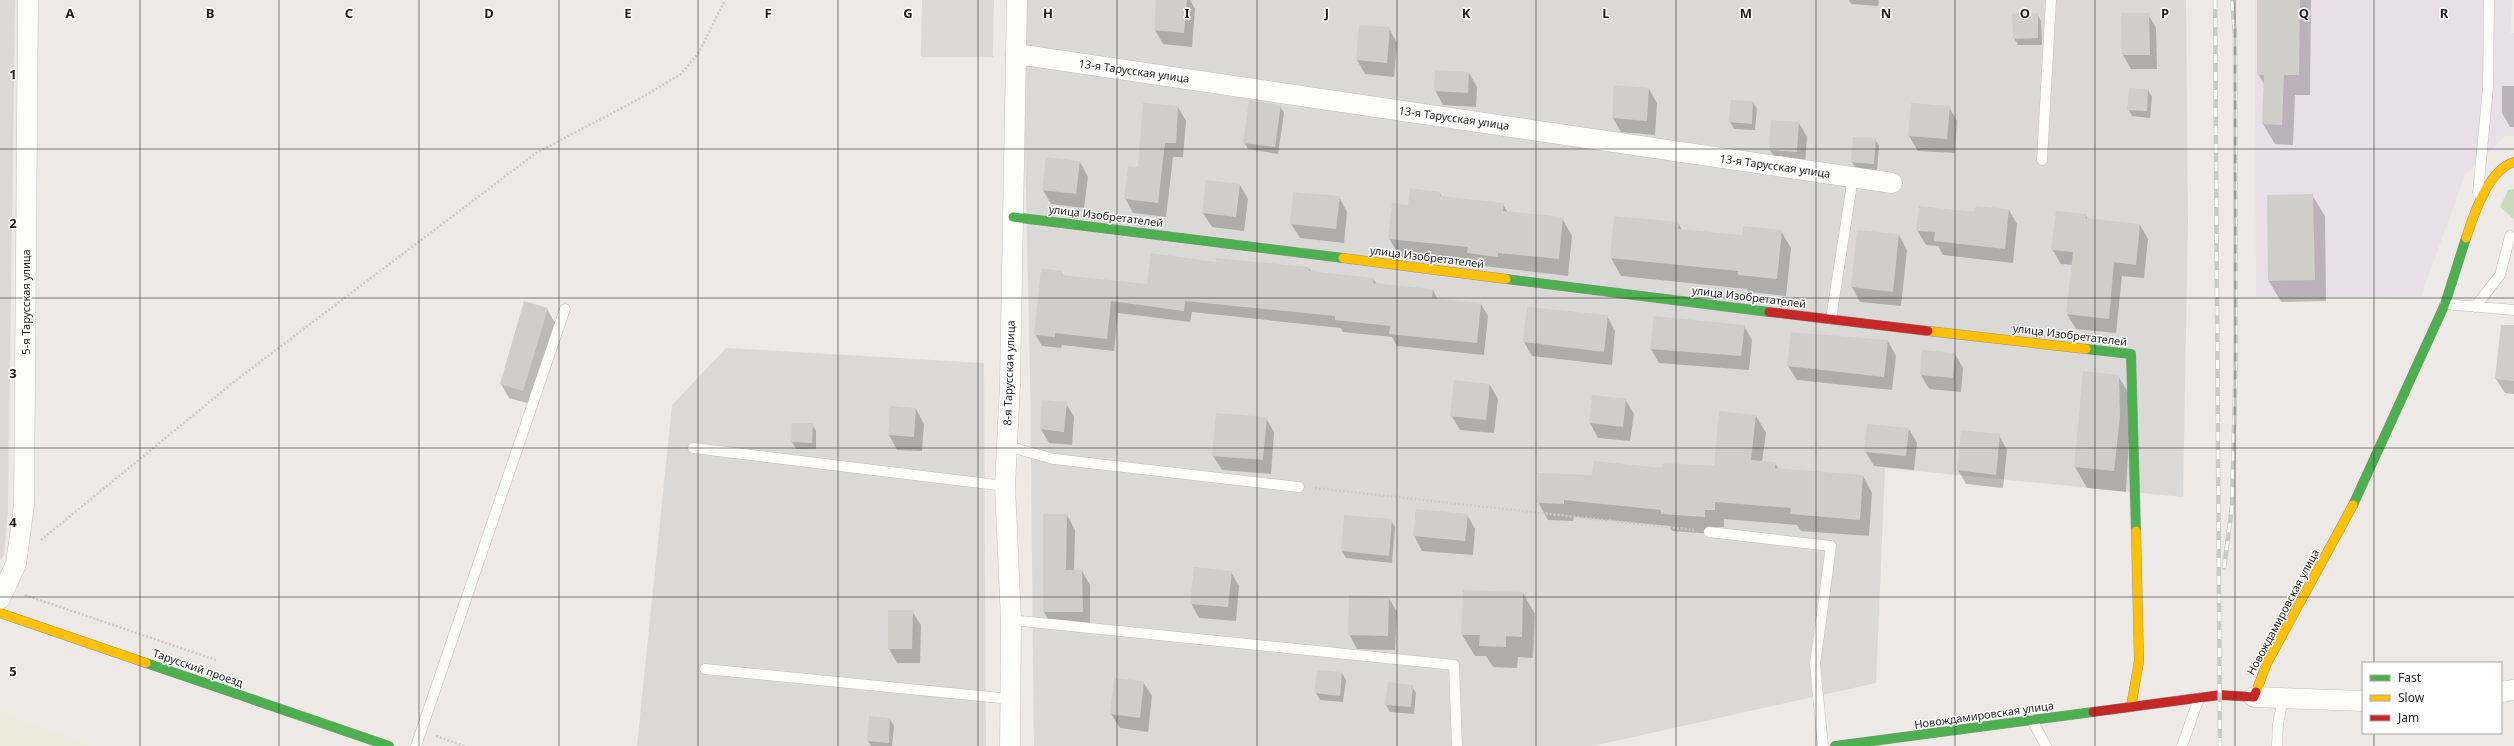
<svg xmlns="http://www.w3.org/2000/svg" width="2514" height="746" font-family="'Noto Sans',sans-serif">
	<style>
		.residential { fill: #dbd9d8 }
		.industrial { fill: #e9dfe6 }
		.farmland { fill: #eceada }
		.forest { fill: #cad9bc }
		.shadow { fill: #0003 }
		.building { fill: #d0cecb }
		.lines { fill: none; stroke-linecap: round; stroke-linejoin: round }
		.lane-casing { stroke: #c3c1c0; stroke-width: 11 }
		.street-casing { stroke: #c3c1c0; stroke-width: 21 }
		.fast-casing { stroke: #95947f; stroke-width: 10 }
		.slow-casing { stroke: #95947f; stroke-width: 10 }
		.jam-casing { stroke: #95947f; stroke-width: 10 }
		.path { stroke: #d5c7c6; stroke-width: 2.5; stroke-dasharray: 2 2; stroke-linecap: butt }
		.lane { stroke: #fcfcfb; stroke-width: 10 }
		.street { stroke: #fcfcfb; stroke-width: 20 }
		.fast { stroke: #4caf50; stroke-width: 9 }
		.slow { stroke: #ffc107; stroke-width: 9 }
		.jam { stroke: #c62828; stroke-width: 9 }
		.rail-casing { stroke: #cacac9; stroke-width: 4.5 }
		.rail { stroke: #fff; stroke-width: 3; stroke-dasharray: 9; stroke-linecap: butt }
		.grid { fill: none; stroke: #1d1d1d; stroke-width: 1; stroke-opacity: 0.55 }
		.labels { text-anchor: middle; stroke-width: 3; stroke-linejoin: round; paint-order: stroke }
		.street-label { font-size: 11px; fill: #1d1d1d; stroke: #fff }
		.grid-label { font-size: 13px; text-anchor: middle; font-weight: bold; fill: #1d1d1d; stroke: #fff; stroke-width: 3; stroke-linejoin: round; paint-order: stroke }
	</style>
	<rect width="100%" height="100%" fill="#ece9e6"/>
	<g class="residential">
		<polygon points="0,0 15,0 8,510 4,555 0,561"/>
		<polygon points="922,0 994,0 993,57 921,57"/>
		<polygon points="1024,0 2186,0 2188,223 2183,497 1885,468 1876,683 1593,746 1034,746 1030,376 1023,61"/>
		<polygon points="726,348 984,363 986,746 637,746 672,405"/>
	</g>
	<polygon class="industrial" points="2255,0 2512,0 2510,33 2514,33 2514,136 2505,136 2465,175 2421,296 2256,297"/>
	<polygon class="farmland" points="0,713 93,746 0,746"/>
	<polygon class="forest" points="2514,189 2514,219 2500,207 2508,190"/>
	<g class="shadow">
		<polygon points="1157,0 1190,0 1195,9 1192,47 1163,44 1155,30"/>
		<polygon points="1849,0 1879,0 1878,6 1851,4"/>
		<polygon points="2258,0 2311,0 2310,95 2295,95 2293,145 2275,144 2263,124 2265,86 2258,74"/>
		<polygon points="2037,14 2041,21 2042,45 2018,45 2014,38"/>
		<polygon points="2122,14 2148,14 2156,28 2157,69 2131,69 2123,55"/>
		<polygon points="1389,28 1397,43 1394,77 1365,74 1357,60"/>
		<polygon points="1469,73 1477,87 1476,107 1443,105 1435,90"/>
		<polygon points="2502,86 2514,86 2514,127 2510,127 2502,113"/>
		<polygon points="1649,89 1657,103 1655,135 1621,132 1613,118"/>
		<polygon points="2148,90 2152,97 2150,118 2132,116 2128,109"/>
		<polygon points="1753,102 1757,109 1755,130 1734,129 1730,122"/>
		<polygon points="1912,104 1949,107 1957,121 1955,153 1918,151 1909,136"/>
		<polygon points="1280,106 1284,113 1278,154 1248,149 1244,142"/>
		<polygon points="1178,107 1186,121 1183,157 1173,157 1166,217 1133,213 1125,198 1139,168"/>
		<polygon points="1799,123 1807,137 1805,166 1778,164 1770,150"/>
		<polygon points="1875,139 1879,146 1877,170 1856,169 1852,162"/>
		<polygon points="1080,162 1088,177 1084,208 1051,204 1043,190"/>
		<polygon points="1240,185 1248,199 1244,231 1212,227 1203,213"/>
		<polygon points="1439,192 1442,197 1503,204 1508,213 1562,218 1572,236 1568,276 1399,256 1389,238"/>
		<polygon points="2312,195 2325,216 2326,301 2281,302 2269,281 2268,196"/>
		<polygon points="1339,197 1347,212 1344,243 1300,238 1291,224"/>
		<polygon points="2009,210 2017,224 2013,263 1943,255 1938,246 1926,245 1917,230 1976,213"/>
		<polygon points="2086,215 2088,219 2140,225 2148,239 2144,278 2122,276 2116,333 2076,329 2067,314 2073,265 2061,264 2052,249"/>
		<polygon points="1678,223 1682,230 1743,236 1781,231 1791,248 1786,296 1749,292 1747,289 1621,276 1611,258"/>
		<polygon points="1858,231 1899,235 1907,250 1901,306 1860,302 1852,287"/>
		<polygon points="1217,263 1309,268 1311,272 1373,279 1377,284 1433,290 1438,300 1481,304 1488,316 1484,355 1397,346 1392,337 1343,332 1341,328 1192,312 1190,322 1118,313 1114,351 1062,345 1061,348 1042,346 1035,334 1061,272 1064,276 1148,285"/>
		<polygon points="547,309 555,323 531,404 509,398 501,384"/>
		<polygon points="1607,316 1615,331 1612,365 1532,356 1524,342"/>
		<polygon points="1744,326 1752,340 1749,370 1659,363 1651,349"/>
		<polygon points="2514,336 2514,394 2505,393 2496,379"/>
		<polygon points="1888,341 1896,356 1892,390 1797,380 1788,366"/>
		<polygon points="1955,354 1963,368 1961,392 1929,389 1921,375"/>
		<polygon points="2118,376 2131,397 2126,492 2087,488 2075,467"/>
		<polygon points="1490,385 1498,399 1494,433 1460,430 1451,415"/>
		<polygon points="1593,396 1625,399 1634,414 1630,441 1598,438 1590,423"/>
		<polygon points="1066,403 1074,417 1072,445 1049,443 1041,429"/>
		<polygon points="891,407 916,409 924,424 922,451 897,450 889,435"/>
		<polygon points="1756,416 1766,433 1762,462 1775,463 1779,470 1863,476 1872,493 1869,536 1801,531 1797,525 1724,519 1724,527 1715,527 1715,534 1672,531 1669,526 1574,517 1573,521 1548,520 1538,502 1593,476 1664,469 1715,467"/>
		<polygon points="1266,418 1274,432 1271,474 1222,470 1213,456"/>
		<polygon points="812,424 816,431 816,449 796,449 792,442"/>
		<polygon points="1909,429 1917,443 1914,470 1874,466 1865,451"/>
		<polygon points="1962,431 1999,435 2007,450 2003,488 1966,484 1958,470"/>
		<polygon points="1416,510 1467,515 1475,529 1473,555 1422,551 1414,536"/>
		<polygon points="1067,515 1075,530 1074,571 1082,571 1090,585 1090,626 1052,626 1044,612"/>
		<polygon points="1345,516 1391,520 1395,527 1392,563 1346,558 1342,551"/>
		<polygon points="1231,572 1239,586 1236,621 1199,618 1191,603"/>
		<polygon points="1523,593 1535,614 1533,658 1518,657 1517,668 1493,667 1486,656 1475,656 1462,635"/>
		<polygon points="1388,597 1397,612 1395,650 1357,649 1349,634"/>
		<polygon points="912,611 921,625 920,663 897,663 889,649"/>
		<polygon points="1342,673 1346,680 1343,702 1320,700 1316,693"/>
		<polygon points="1143,682 1152,696 1148,732 1120,728 1111,714"/>
		<polygon points="1412,686 1416,693 1414,714 1390,712 1386,705"/>
		<polygon points="890,719 894,726 892,746 871,746 868,741"/>
	</g>
	<g class="building">
		<polygon points="1156,0 1187,0 1184,33 1154,30"/>
		<polygon points="2257,0 2300,0 2299,75 2284,75 2282,125 2262,124 2264,75 2257,75"/>
		<polygon points="2038,13 2038,38 2013,39 2012,14"/>
		<polygon points="2121,13 2149,13 2150,55 2122,55"/>
		<polygon points="1359,25 1390,27 1387,63 1356,60"/>
		<polygon points="1435,70 1469,72 1468,93 1434,91"/>
		<polygon points="1614,85 1649,88 1647,121 1612,118"/>
		<polygon points="2129,88 2148,89 2147,111 2127,110"/>
		<polygon points="1249,100 1281,105 1275,147 1243,143"/>
		<polygon points="1731,100 1753,101 1752,124 1729,122"/>
		<polygon points="1143,103 1178,106 1176,143 1165,143 1158,203 1124,199 1128,166 1138,167"/>
		<polygon points="1911,103 1950,106 1947,139 1908,136"/>
		<polygon points="1771,120 1799,122 1797,152 1769,150"/>
		<polygon points="1853,137 1876,138 1874,164 1851,162"/>
		<polygon points="1046,157 1080,161 1076,194 1042,190"/>
		<polygon points="1206,180 1240,184 1236,217 1202,213"/>
		<polygon points="1410,188 1440,192 1440,196 1504,203 1503,211 1563,217 1559,259 1498,253 1498,257 1467,253 1468,247 1388,239 1392,203 1408,205"/>
		<polygon points="1293,192 1340,196 1336,229 1290,224"/>
		<polygon points="2313,194 2315,280 2268,281 2267,195"/>
		<polygon points="1919,206 1975,212 1976,206 2009,209 2005,249 1934,241 1935,232 1916,231"/>
		<polygon points="2056,211 2087,214 2086,218 2140,224 2136,265 2114,262 2109,319 2066,314 2073,252 2051,250"/>
		<polygon points="1614,216 1679,222 1678,229 1742,235 1743,226 1782,230 1777,279 1738,275 1738,271 1610,258"/>
		<polygon points="1857,230 1899,234 1893,292 1851,287"/>
		<polygon points="1151,253 1216,262 1216,258 1309,267 1309,271 1374,278 1373,283 1433,289 1432,298 1481,303 1477,343 1389,334 1390,326 1335,320 1335,316 1185,301 1184,311 1111,301 1107,339 1055,333 1055,337 1034,335 1041,268 1062,271 1062,275 1147,284"/>
		<polygon points="524,301 548,308 523,391 500,384"/>
		<polygon points="1527,307 1608,315 1604,352 1523,342"/>
		<polygon points="1654,316 1745,325 1741,356 1650,349"/>
		<polygon points="2501,325 2514,325 2514,381 2495,379"/>
		<polygon points="1791,332 1888,340 1884,377 1787,366"/>
		<polygon points="1922,350 1955,353 1953,378 1920,375"/>
		<polygon points="2083,371 2119,375 2120,417 2114,471 2074,467"/>
		<polygon points="1454,380 1490,384 1486,420 1450,416"/>
		<polygon points="1592,395 1626,399 1623,427 1589,423"/>
		<polygon points="1042,400 1067,402 1064,432 1040,429"/>
		<polygon points="890,406 916,408 914,437 888,435"/>
		<polygon points="1719,411 1756,415 1751,460 1776,462 1775,468 1863,475 1860,520 1790,514 1791,508 1715,502 1715,510 1705,510 1705,517 1661,514 1661,510 1564,500 1564,504 1537,503 1538,473 1592,475 1594,461 1663,468 1664,463 1714,466"/>
		<polygon points="1216,413 1267,417 1263,460 1212,456"/>
		<polygon points="792,423 813,423 812,443 791,442"/>
		<polygon points="1867,424 1909,428 1906,456 1864,452"/>
		<polygon points="1961,430 2000,434 1996,475 1957,470"/>
		<polygon points="1416,509 1468,514 1465,541 1413,536"/>
		<polygon points="1043,514 1067,514 1066,570 1082,570 1083,612 1043,612"/>
		<polygon points="1344,515 1392,519 1389,556 1341,551"/>
		<polygon points="1194,567 1232,571 1228,607 1190,604"/>
		<polygon points="1463,590 1523,592 1522,637 1506,636 1506,647 1479,646 1480,635 1461,635"/>
		<polygon points="1349,595 1389,596 1388,636 1348,635"/>
		<polygon points="888,610 913,610 912,649 888,649"/>
		<polygon points="1317,670 1342,672 1340,696 1314,693"/>
		<polygon points="1114,678 1144,681 1140,718 1110,714"/>
		<polygon points="1388,682 1413,685 1411,707 1385,705"/>
		<polygon points="869,716 890,718 889,743 867,741"/>
	</g>
	<g class="lines">
		<g class="lane-casing">
			<g id="lane">
				<polyline points="2042,160 2051,0"/>
				<polyline points="2478,193 2488,87 2489,0"/>
				<polyline points="2445,304 2514,310"/>
				<polyline points="2475,307 2500,275 2510,236"/>
				<polyline points="1831,319 1853,177"/>
				<polyline points="1007,446 1054,459 1299,487"/>
				<polyline points="693,448 1005,486"/>
				<polyline points="1709,532 1831,546 1815,665 1823,746"/>
				<polyline points="1011,620 1454,665 1457,746"/>
				<polyline points="705,669 1011,699"/>
				<polyline points="2032,720 2046,746"/>
				<polyline points="416,746 565,309"/>
				<polyline points="2182,746 2199,698"/>
				<polyline points="2277,746 2278,724 2283,698"/>
			</g>
		</g>
		<g class="street-casing">
			<g id="street">
				<polyline points="1016,54 1892,183"/>
				<polyline points="0,599 16,564 24,505 28,0"/>
				<polyline points="2501,692 2514,690"/>
				<polyline points="2254,697 2363,701"/>
				<polyline points="1010,746 1011,620 1005,486 1010,384 1017,0"/>
			</g>
		</g>
		<g class="fast-casing">
			<g id="fast">
				<polyline points="1013,217 1343,258"/>
				<polyline points="1506,279 1769,312"/>
				<polyline points="2086,349 2131,354 2136,531"/>
				<polyline points="2353,505 2445,304 2466,238"/>
				<polyline points="146,663 389,746"/>
				<polyline points="1835,746 2093,712"/>
			</g>
		</g>
		<g class="slow-casing">
			<g id="slow">
				<path d="M2466,238C2474,214 2488,170 2514,162"/>
				<polyline points="1343,258 1506,279"/>
				<polyline points="1928,331 2086,349"/>
				<polyline points="0,613 146,663"/>
				<polyline points="2256,692 2267,663 2353,505"/>
				<polyline points="2131,707 2139,661 2136,531"/>
			</g>
		</g>
		<g class="jam-casing">
			<g id="jam">
				<polyline points="1769,312 1928,331"/>
				<polyline points="2093,712 2220,695 2254,697 2256,692"/>
			</g>
		</g>
		<g class="path">
			<polyline points="1315,488 1694,530"/>
			<polyline points="41,540 235,381 536,153 641,98 681,74 699,52 725,0"/>
			<polyline points="25,595 216,660"/>
			<polyline points="436,736 464,746"/>
		</g>
		<use href="#lane" class="lane"/>
		<use href="#street" class="street"/>
		<use href="#fast" class="fast"/>
		<use href="#slow" class="slow"/>
		<use href="#jam" class="jam"/>
		<g class="rail-casing">
			<g id="rail">
				<polyline points="2215,0 2220,746"/>
				<polyline points="2224,568 2232,506 2236,352 2235,35 2232,0"/>
			</g>
		</g>
		<use href="#rail" class="rail"/>
	</g>
	<path class="grid" d="M140,0V746M279,0V746M419,0V746M559,0V746M698,0V746M838,0V746M978,0V746M1117,0V746M1257,0V746M1397,0V746M1536,0V746M1676,0V746M1816,0V746M1955,0V746M2095,0V746M2235,0V746M2374,0V663M0,149H2514M0,298H2514M0,448H2514M0,597H2514M2374,733V746"/>
	<g class="labels">
		<g class="street-label">
			<text transform="translate(1134 71) rotate(8)" y="4">13-я Тарусская улица</text>
			<text transform="translate(1454 118) rotate(8)" y="4">13-я Тарусская улица</text>
			<text transform="translate(1775 166) rotate(8)" y="4">13-я Тарусская улица</text>
			<text transform="translate(1106 216) rotate(7)" y="4">улица Изобретателей</text>
			<text transform="translate(1427 257) rotate(7)" y="4">улица Изобретателей</text>
			<text transform="translate(1749 297) rotate(7)" y="4">улица Изобретателей</text>
			<text transform="translate(26 302) rotate(-90)" y="4">5-я Тарусская улица</text>
			<text transform="translate(2070 335) rotate(7)" y="4">улица Изобретателей</text>
			<text transform="translate(1009 373) rotate(-88)" y="4">8-я Тарусская улица</text>
			<text transform="translate(2283 612) rotate(-62)" y="4">Новождамировская улица</text>
			<text transform="translate(198 668) rotate(19)" y="4">Тарусский проезд</text>
			<text transform="translate(1984 715) rotate(-8)" y="4">Новождамировская улица</text>
		</g>
	</g>
	<g class="grid-label">
		<text x="70" y="18">A</text>
		<text x="210" y="18">B</text>
		<text x="349" y="18">C</text>
		<text x="489" y="18">D</text>
		<text x="628" y="18">E</text>
		<text x="768" y="18">F</text>
		<text x="908" y="18">G</text>
		<text x="1048" y="18">H</text>
		<text x="1187" y="18">I</text>
		<text x="1327" y="18">J</text>
		<text x="1466" y="18">K</text>
		<text x="1606" y="18">L</text>
		<text x="1746" y="18">M</text>
		<text x="1886" y="18">N</text>
		<text x="2025" y="18">O</text>
		<text x="2165" y="18">P</text>
		<text x="2304" y="18">Q</text>
		<text x="2444" y="18">R</text>
		<text x="13" y="79">1</text>
		<text x="13" y="228">2</text>
		<text x="13" y="378">3</text>
		<text x="13" y="527">4</text>
		<text x="13" y="676">5</text>
	</g>
	<rect x="2362" y="662" width="140" height="72" fill="#ffffff" stroke="#a5a5a5"/>
	<rect x="2370" y="675" width="20" height="6" fill="#4caf50" stroke="#a5a5a5"/>
	<text x="2398" y="682" font-size="12" fill="#1d1d1d">Fast</text>
	<rect x="2370" y="695" width="20" height="6" fill="#ffc107" stroke="#a5a5a5"/>
	<text x="2398" y="702" font-size="12" fill="#1d1d1d">Slow</text>
	<rect x="2370" y="715" width="20" height="6" fill="#c62828" stroke="#a5a5a5"/>
	<text x="2398" y="722" font-size="12" fill="#1d1d1d">Jam</text>
</svg>
